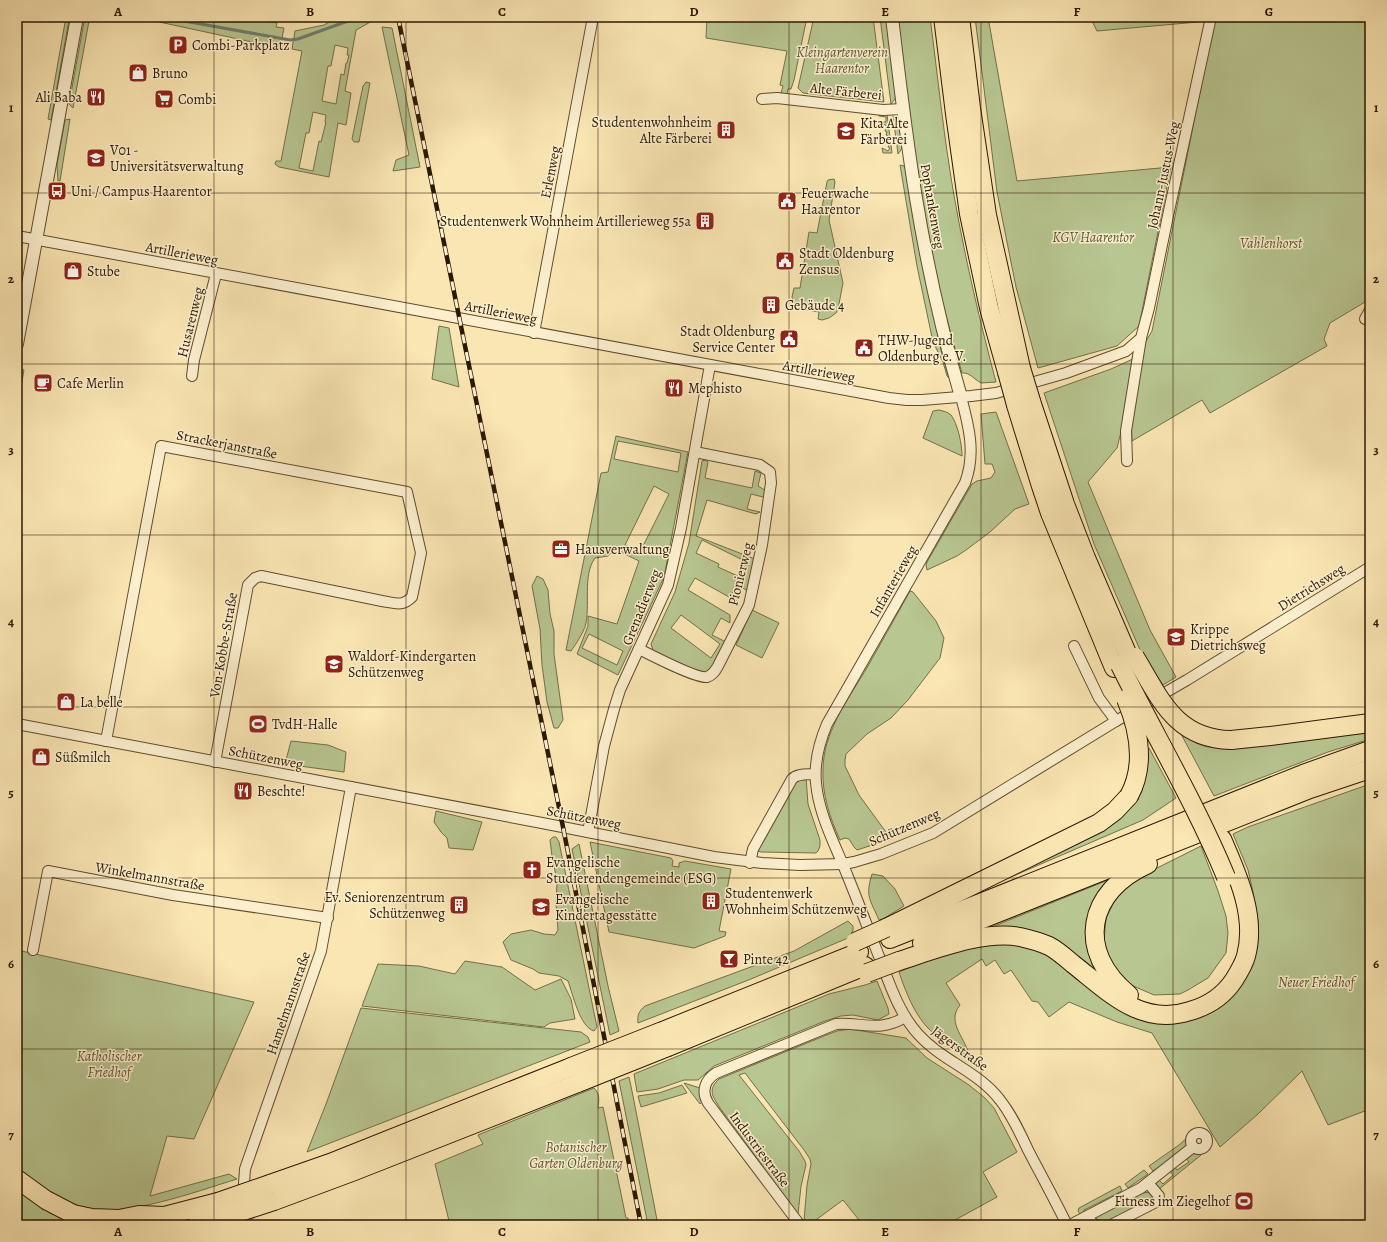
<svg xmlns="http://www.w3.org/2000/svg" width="1387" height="1242" font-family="Alegreya,serif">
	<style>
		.green { fill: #b8c691; stroke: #726f48; fill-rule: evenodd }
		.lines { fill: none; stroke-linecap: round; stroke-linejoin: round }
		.stream { stroke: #717c6d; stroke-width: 3 }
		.minor-casing { stroke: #5f4c2d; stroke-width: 12 }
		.tertiary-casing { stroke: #5f4c2d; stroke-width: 14 }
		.motorway-casing { stroke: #2b1800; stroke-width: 20 }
		.minor { stroke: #fcefce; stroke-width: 10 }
		.tertiary { stroke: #fcefce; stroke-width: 12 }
		.motorway { stroke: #fae6b3; stroke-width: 18 }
		.rail-casing { stroke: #2b1800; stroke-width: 4.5 }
		.rail { stroke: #fcefce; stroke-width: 3; stroke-dasharray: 9; stroke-linecap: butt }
		.motorway-bridge-casing { stroke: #2b1800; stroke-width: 20; stroke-linecap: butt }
		.motorway-bridge { stroke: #fae6b3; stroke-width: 18 }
		.grid { fill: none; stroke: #2b1800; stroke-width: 1; stroke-opacity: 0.55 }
		.labels { text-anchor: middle; stroke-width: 3; stroke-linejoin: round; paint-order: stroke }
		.poi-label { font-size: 14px; fill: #2b1800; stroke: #fcefce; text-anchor: start }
		.park-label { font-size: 14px; font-style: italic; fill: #5c5533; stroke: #fcefce }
		.street-label { font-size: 14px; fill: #2b1800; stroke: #fcefce }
		.neatline { fill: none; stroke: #2b1800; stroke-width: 1.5 }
		.grid-label { font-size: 13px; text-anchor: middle; font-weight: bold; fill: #2b1800 }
	</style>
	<rect width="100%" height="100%" fill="#fae6b3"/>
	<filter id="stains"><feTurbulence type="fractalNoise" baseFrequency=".005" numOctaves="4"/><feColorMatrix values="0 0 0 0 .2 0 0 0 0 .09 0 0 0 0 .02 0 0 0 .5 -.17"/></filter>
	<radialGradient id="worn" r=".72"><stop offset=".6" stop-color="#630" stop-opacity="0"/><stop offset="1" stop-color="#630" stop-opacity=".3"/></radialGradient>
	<g class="green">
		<polygon points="66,17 69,20 51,120 48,119"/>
		<polygon points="136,17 243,17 277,23 276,27 284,28 280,48"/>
		<path d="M338,17H384L374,20L356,30L345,91L351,93L346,125L338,123L329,177L279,167L275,164L276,161H281L302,51L292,49L295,31L324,25ZM335,45L348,48L347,55H349L347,63H346L344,75L341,74L336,104L322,101L328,66H331ZM313,112L326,115L325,122H326L321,142L319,141L313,171L299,168L306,133H309Z"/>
		<polygon points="707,17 807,17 794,80 791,89 788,89 787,94 781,93 783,86 780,85 787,51 706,38"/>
		<polygon points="814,17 873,17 884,102 803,93 798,88"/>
		<polygon points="880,17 887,17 896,95 895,99 891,104"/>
		<path d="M897,17H930C938,78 944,140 955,201C966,262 980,322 996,382L981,383C974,379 969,372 962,373C950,332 939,291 930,249C915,172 907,94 897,17Z"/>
		<polygon points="975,17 988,17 1017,181 1171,167 1139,326 1117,346 1038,368 1016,287 997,192"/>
		<polygon points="1090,17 1199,17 1198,22 1097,31"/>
		<polygon points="1215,17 1370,17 1370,299 1330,323 1324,339 1327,346 1210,413 1202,400 1132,441 1131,417 1143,346 1152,331"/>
		<polygon points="89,21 73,108 69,104 84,22"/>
		<polygon points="382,27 392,28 420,167 393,171 396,160 409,155"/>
		<polygon points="366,82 370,83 359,142 354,142 352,139 363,86"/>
		<polygon points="879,113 887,114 892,153 883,153 882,148 888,151 890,148 888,147 889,144 887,143 888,140 886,139 888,136 886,135 887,132 885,131 887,126 879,122 886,122 886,117 879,116"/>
		<polygon points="893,116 900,123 903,147 898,154"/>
		<polygon points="70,119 60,181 58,181 57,165 65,120"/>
		<polygon points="900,165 904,166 906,169 929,291 941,350 949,378 947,376 943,362 933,342 917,266"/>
		<polygon points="834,179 835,182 829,220 843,283 838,309 836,313 829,318 822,320 818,319 819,312 802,309 794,304 792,297 794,288 800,288 809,232 817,233 827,182 828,180"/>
		<polygon points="439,326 449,328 459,387 432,379"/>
		<polygon points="1135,358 1127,407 1117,448 1088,482 1150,630 1176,677 1163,685 1140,650 1094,544 1044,393 1111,369"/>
		<polygon points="20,369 24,370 20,393 17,393 17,383"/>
		<path d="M939,410C943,411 948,412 951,415C958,424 962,445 962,456L923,438L933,411Z"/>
		<polygon points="996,412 1029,504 1015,509 990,532 966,550 957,556 927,570 926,565 927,562 972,484 977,481 991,478 995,472 992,464 985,464 981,414"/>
		<path d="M616,436L688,452L664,577L618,675L577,654L588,626V616L617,624L639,561L615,549L608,556L595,558C582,576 591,606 585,627C582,635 576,644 571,651L566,650L601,473L608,472ZM618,441L681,453L678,472L614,459ZM654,486L669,494L640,552L625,545ZM589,634L623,651L617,665L582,648Z"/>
		<path d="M705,460L708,462L705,478L752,488L755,471L761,473L758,486L768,492L767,498L751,494L747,509L760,512L756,514L707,500L696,536L755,559L749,592L738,585L731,595L738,602L695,578L688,590L730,615V623L721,618L712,635L726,642L712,669L707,672L702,673L657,653L653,650L651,644L675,592L689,543L702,461ZM702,540L747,562L740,577L718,567L719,564L696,553ZM681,615L720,644L711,658L671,628Z"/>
		<polygon points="537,576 543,579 548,590 550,614 554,631 554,654 563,720 558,728 554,728 547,702 542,665 540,629 532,586"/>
		<path d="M910,591L913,592L936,621L944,638L940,658L908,700L891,718L867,734L846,754L845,760V766L859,795L891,839L857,850L854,847L849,839L845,838L840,840C830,818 822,795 823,770C823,733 847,701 865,671C880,645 895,618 910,591Z"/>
		<polygon points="752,610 779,623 762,658 736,645"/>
		<polygon points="1370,728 1370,739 1328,752 1214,796 1180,732 1196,743 1207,747 1277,744"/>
		<polygon points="291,741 328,745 346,752 344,772 285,764"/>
		<polygon points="1149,748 1176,798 1143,820 939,908 1138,798 1144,784 1145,751"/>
		<polygon points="806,777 808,804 820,840 820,846 818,851 816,853 761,852 758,851 758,849 796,781"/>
		<path d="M1370,784V1109L1328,1125L1302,1071L1258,1114L1220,1147L1152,1033L1117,1022L1069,1002L1049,1017L1038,1002L1032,1001L1011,970L1004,974L995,960L986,966L982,959L946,983L960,1005C945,1023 968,1040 969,1057C954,1048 938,1039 926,1026C913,1011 905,990 899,972L918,964L967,949L991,945L1008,944L1033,948L1055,959L1096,993L1192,1019L1256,948L1258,921L1253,892L1248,870L1233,834L1248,827Z"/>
		<polygon points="436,811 482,822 473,850 449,848 447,838 441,832 434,822"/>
		<path d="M553,837H556L559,842L597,1027L594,1031C580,1027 573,995 568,981L559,976L539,973L533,969L511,960L503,942L511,934L531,930L544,934L555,935L558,930L556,904L557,881L552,856L550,840Z"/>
		<polygon points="590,842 671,858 673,861 672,866 679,867 679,863 685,861 731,869 719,931 726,932 725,936 694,948 609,932"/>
		<polygon points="579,844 608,986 619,1031 610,1035 572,849"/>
		<polygon points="1201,846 1218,891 1226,916 1228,933 1226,953 1208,978 1188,990 1180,994 1154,995 1131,985 1112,965 1104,942 1106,918 1116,898 1133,880"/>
		<path d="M872,874L883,876L895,889L904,906L883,919L879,920C870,899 865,897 872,874Z"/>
		<polygon points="1113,878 1092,914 1112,987 1072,953 987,929"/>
		<path d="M848,921L853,926V931L848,938L751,979L638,1023C637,1015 639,1011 645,1006L794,951Z"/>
		<path d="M17,950L254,1002L194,1139L167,1136L150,1196L229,1174L237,1179C198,1191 119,1220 82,1207C57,1199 38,1184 17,1168Z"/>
		<polygon points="465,961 502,967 535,990 561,979 571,999 575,1019 550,1023 544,1027 362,1006 378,964 419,966 455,974"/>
		<polygon points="877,981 888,1008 889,1014 878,1020 853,1015 841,1016 825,1021 714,1066 698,1080 684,1080 658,1089 637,1092 634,1074 829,994 865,985"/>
		<polygon points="361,1008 581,1032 588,1037 590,1042 307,1152 326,1104"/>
		<path d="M850,1029L906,1038L927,1058L969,1085L985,1098L994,1108L1017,1152L983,1172L997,1197L946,1225H863L843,1200L809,1225H806L804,1221L807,1185L811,1164L810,1159L804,1150L745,1073L739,1075L799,1151L805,1161L806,1165L801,1186L798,1214L720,1108C713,1097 707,1090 719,1079L829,1034L837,1031Z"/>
		<polygon points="629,1077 633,1096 658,1225 648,1225 619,1081"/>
		<polygon points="684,1083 700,1088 702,1102 700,1104"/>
		<polygon points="682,1085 687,1093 641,1107 638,1096 659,1093"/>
		<path d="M594,1088C600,1094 599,1099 598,1108L603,1107L626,1218H628L629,1225H450L435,1164L483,1144L478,1135Z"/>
		<polygon points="1187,1138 1187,1147 1153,1171 1149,1166 1179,1145"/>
		<polygon points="1192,1153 1201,1155 1158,1190 1153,1182 1158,1179 1163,1184 1173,1175 1169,1170 1174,1166 1177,1170 1189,1162 1185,1157"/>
		<polygon points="1144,1170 1148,1174 1128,1188 1125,1184"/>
		<polygon points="17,1185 82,1225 17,1225"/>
		<polygon points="1120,1186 1122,1191 1084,1210 1083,1214 1081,1215 1078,1211 1079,1208"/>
		<polygon points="1152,1192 1156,1200 1121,1217 1100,1225 1093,1219 1094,1217 1142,1193"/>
	</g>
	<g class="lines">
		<polyline class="stream" points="162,17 290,40 298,39 359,17"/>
		<g class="minor-casing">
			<g id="minor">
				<polyline points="762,99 777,98 883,110 903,109"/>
				<polyline points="17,236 889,398 907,400 922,400 971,396 996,393 1066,373 1126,351 1141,338 1149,308 1169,211 1211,17"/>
				<polyline points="1365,319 1370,310"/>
				<polyline points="534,333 593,17"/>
				<polyline points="192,376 194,360 216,274"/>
				<path d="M961,397C969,426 976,454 965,483L827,724C819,743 814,762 816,783C819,816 836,846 848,877C859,904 869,931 880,959C890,985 899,1013 918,1034C942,1061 978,1071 1000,1100C1012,1115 1020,1133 1028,1150C1041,1175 1055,1200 1067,1225"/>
				<polyline points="1127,461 1126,431 1141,338"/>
				<polyline points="1074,646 1099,698 1116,721"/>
				<path d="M639,649C651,655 697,679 707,677C713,675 715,671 718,666L749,605L762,545L771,483L770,472L760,465L695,452"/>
				<polyline points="17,724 542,823 714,857 762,863 800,865 843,864 854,862 881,854 933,833 1116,721 1187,680 1370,567"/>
				<path d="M106,741L161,446L407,492L421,553L412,597C402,607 395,603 382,601L261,576L255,578L248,585L215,762"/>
				<polyline points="588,832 604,746 614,709 620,690 668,585 681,528 710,365"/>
				<path d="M750,863L753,849L792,779C798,773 807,775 815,774"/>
				<polyline points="33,950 48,871 173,895 328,918"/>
				<circle cx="1199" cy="1141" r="8"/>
				<polyline points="1088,1216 1090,1221 1095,1225"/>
				<polyline points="241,1225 245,1169 321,951 351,787"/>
				<path d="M800,1225L708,1103C701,1091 705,1080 716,1073L836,1024C862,1022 880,1033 905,1017"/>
				<polyline points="1070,1225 1141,1188 1193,1147"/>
				<polyline points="1111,1225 1158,1201 1159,1196 1148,1183"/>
			</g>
		</g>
		<g class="tertiary-casing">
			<g id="tertiary">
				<path d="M892,17C899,77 906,138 916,198C927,265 942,332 961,397"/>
				<polyline points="17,344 77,17"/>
			</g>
		</g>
		<g class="motorway-casing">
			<g id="motorway">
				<polyline points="943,17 955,114 969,214 989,308 1007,372"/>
				<polyline points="960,17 971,108 987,215 1021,368"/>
				<polyline points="1031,401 1065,504 1086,558 1130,660"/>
				<polyline points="1016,405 1041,486 1050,513 1114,668"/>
				<polyline points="1231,740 1270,736 1370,723"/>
				<polyline points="886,928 1099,823 1115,811 1129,796"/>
				<polyline points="890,939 1303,774 1370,750"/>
				<polyline points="922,943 1310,789 1370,769"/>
				<path d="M899,961C934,950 983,930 1020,937C1029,939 1040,942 1049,946C1057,950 1066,958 1073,964C1109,992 1141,1027 1190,1011C1208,1006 1224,995 1234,980C1239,972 1244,964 1246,956C1257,916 1237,874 1222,839"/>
				<path d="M1129,995C1075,951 1087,891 1148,864"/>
				<polyline points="660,1032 859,952"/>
				<polyline points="668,1047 865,966"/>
				<polyline points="17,1179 46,1200 73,1214 92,1218 119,1219 139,1215 165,1216"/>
				<polyline points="270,1184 330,1163 571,1067"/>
				<polyline points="274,1201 352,1172 578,1083"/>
				<polyline points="153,1219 218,1202"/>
				<polyline points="196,1225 219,1219"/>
			</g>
		</g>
		<use href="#minor" class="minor"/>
		<use href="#tertiary" class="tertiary"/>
		<use href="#motorway" class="motorway"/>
		<g class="rail-casing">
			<polyline id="rail" points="398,17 563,827 641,1225"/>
		</g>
		<use href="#rail" class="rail"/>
		<g class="motorway-bridge-casing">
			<g id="motorway-bridge">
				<polyline points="1021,368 1031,401"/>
				<polyline points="1007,372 1016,405"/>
				<path d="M1135,657C1160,698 1175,739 1231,740"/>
				<path d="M1120,665C1155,736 1196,804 1226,877"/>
				<path d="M1126,699C1139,730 1146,765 1129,796"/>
				<polyline points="855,942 886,928"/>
				<polyline points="867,973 899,961"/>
				<polyline points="571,1067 660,1032"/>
				<polyline points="578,1083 668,1047"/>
				<polyline points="218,1202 270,1184"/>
				<polyline points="219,1219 274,1201"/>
			</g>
		</g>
		<use href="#motorway-bridge" class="motorway-bridge"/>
	</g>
	<path class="grid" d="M214,17V1225M406,17V1225M598,17V1225M789,17V1225M981,17V1225M1173,17V1225M17,193H1370M17,364H1370M17,535H1370M17,707H1370M17,878H1370M17,1049H1370"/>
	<defs>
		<g id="parking-square" transform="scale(1)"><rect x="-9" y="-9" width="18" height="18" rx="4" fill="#8f2418" stroke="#fcefce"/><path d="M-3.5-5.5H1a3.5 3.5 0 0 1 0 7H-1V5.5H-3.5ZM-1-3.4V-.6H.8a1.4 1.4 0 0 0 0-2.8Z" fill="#fff"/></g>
		<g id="shop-square" transform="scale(1)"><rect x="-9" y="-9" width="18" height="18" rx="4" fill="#8f2418" stroke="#fcefce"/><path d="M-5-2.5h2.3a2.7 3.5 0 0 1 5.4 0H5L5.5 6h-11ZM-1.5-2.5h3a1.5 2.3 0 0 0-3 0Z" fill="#fff"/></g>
		<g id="restaurant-square" transform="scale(1)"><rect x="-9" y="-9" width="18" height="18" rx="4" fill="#8f2418" stroke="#fcefce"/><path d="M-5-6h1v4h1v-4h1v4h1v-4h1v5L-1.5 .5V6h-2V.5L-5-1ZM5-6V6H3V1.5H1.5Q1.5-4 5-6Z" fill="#fff"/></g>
		<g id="supermarket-square" transform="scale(1)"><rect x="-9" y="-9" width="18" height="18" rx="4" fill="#8f2418" stroke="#fcefce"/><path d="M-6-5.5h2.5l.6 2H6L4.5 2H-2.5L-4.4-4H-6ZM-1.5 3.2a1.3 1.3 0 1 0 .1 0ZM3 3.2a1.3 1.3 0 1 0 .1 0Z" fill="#fff"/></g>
		<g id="building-square" transform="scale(1)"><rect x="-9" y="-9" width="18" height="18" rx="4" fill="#8f2418" stroke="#fcefce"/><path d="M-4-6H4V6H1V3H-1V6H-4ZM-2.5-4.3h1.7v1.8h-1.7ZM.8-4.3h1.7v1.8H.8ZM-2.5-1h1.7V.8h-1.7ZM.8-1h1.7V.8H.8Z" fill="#fff"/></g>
		<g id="school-square" transform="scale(1)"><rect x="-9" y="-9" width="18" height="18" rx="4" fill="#8f2418" stroke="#fcefce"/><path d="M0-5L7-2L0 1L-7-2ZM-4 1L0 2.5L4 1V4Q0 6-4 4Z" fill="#fff"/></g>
		<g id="university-square" transform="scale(1)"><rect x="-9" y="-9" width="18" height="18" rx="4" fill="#8f2418" stroke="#fcefce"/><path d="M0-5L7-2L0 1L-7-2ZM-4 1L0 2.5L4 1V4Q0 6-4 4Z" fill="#fff"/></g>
		<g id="bus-square" transform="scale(1)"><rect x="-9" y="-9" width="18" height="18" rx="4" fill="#8f2418" stroke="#fcefce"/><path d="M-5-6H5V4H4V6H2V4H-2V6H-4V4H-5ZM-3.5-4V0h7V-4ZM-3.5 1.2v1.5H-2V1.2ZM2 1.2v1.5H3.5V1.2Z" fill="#fff"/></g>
		<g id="civic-square" transform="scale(1)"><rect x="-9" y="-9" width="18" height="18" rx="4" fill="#8f2418" stroke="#fcefce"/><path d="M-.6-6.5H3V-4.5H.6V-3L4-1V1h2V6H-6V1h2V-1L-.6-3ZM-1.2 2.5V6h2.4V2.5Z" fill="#fff"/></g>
		<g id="cafe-square" transform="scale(1)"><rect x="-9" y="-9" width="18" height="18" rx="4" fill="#8f2418" stroke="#fcefce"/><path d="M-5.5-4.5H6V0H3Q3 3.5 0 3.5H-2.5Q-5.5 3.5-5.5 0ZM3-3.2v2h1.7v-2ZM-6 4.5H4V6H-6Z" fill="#fff"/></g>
		<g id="office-square" transform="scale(1)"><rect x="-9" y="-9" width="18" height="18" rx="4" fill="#8f2418" stroke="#fcefce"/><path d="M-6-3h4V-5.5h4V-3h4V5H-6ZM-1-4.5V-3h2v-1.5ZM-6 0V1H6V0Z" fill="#fff"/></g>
		<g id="stadium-square" transform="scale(1)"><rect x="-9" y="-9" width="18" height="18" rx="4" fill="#8f2418" stroke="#fcefce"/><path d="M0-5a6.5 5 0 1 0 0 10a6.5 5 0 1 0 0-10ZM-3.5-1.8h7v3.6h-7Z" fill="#fff"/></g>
		<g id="church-square" transform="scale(1)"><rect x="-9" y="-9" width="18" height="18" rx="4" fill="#8f2418" stroke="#fcefce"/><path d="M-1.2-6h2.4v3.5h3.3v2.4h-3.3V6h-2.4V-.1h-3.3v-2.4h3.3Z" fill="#fff"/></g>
		<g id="bar-square" transform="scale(1)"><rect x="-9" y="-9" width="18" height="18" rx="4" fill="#8f2418" stroke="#fcefce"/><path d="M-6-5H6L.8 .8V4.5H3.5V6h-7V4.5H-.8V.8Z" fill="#fff"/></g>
	</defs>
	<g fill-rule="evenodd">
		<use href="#parking-square" x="178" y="45"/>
		<use href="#shop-square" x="138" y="73"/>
		<use href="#restaurant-square" x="96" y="97"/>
		<use href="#supermarket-square" x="164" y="99"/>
		<use href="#building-square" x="726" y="130"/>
		<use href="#school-square" x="846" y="131"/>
		<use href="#university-square" x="96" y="158"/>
		<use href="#bus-square" x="57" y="191"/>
		<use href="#civic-square" x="787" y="201"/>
		<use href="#building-square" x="705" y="221"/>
		<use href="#civic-square" x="785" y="261"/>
		<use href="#shop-square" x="73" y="271"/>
		<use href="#building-square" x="771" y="305"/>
		<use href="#civic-square" x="789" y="339"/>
		<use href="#civic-square" x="864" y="348"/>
		<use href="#cafe-square" x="43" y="383"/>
		<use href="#restaurant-square" x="674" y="388"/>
		<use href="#office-square" x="561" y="549"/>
		<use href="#school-square" x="1176" y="637"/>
		<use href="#school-square" x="334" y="664"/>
		<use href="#shop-square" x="66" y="702"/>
		<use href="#stadium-square" x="258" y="724"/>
		<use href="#shop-square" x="41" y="757"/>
		<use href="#restaurant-square" x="243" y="791"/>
		<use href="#church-square" x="532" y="870"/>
		<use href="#building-square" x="711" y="901"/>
		<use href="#building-square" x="459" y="905"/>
		<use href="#school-square" x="541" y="907"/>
		<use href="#bar-square" x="729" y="959"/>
		<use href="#stadium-square" x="1244" y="1201"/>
	</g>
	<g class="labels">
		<g class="poi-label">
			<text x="192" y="50">Combi-Parkplatz</text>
			<text x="152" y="78">Bruno</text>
			<text x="82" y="102" text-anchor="end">Ali Baba</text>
			<text x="178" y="104">Combi</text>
			<text x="712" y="127" text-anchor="end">Studentenwohnheim<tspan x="712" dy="16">Alte Färberei</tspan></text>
			<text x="860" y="128">Kita Alte<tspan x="860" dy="16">Färberei</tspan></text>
			<text x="110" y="155">V01 -<tspan x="110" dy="16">Universitätsverwaltung</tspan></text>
			<text x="71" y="196">Uni / Campus Haarentor</text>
			<text x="801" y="198">Feuerwache<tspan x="801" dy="16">Haarentor</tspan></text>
			<text x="691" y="226" text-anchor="end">Studentenwerk Wohnheim Artillerieweg 55a</text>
			<text x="799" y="258">Stadt Oldenburg<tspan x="799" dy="16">Zensus</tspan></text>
			<text x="87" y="276">Stube</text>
			<text x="785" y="310">Gebäude 4</text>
			<text x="775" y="336" text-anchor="end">Stadt Oldenburg<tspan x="775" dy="16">Service Center</tspan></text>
			<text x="878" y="345">THW-Jugend<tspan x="878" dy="16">Oldenburg e. V.</tspan></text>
			<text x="57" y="388">Cafe Merlin</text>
			<text x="688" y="393">Mephisto</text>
			<text x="575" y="554">Hausverwaltung</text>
			<text x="1190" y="634">Krippe<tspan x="1190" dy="16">Dietrichsweg</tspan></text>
			<text x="348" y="661">Waldorf-Kindergarten<tspan x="348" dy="16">Schützenweg</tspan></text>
			<text x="80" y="707">La belle</text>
			<text x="272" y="729">TvdH-Halle</text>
			<text x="55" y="762">Süßmilch</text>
			<text x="257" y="796">Beschte!</text>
			<text x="546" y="867">Evangelische<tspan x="546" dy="16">Studierendengemeinde (ESG)</tspan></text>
			<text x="725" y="898">Studentenwerk<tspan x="725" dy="16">Wohnheim Schützenweg</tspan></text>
			<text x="445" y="902" text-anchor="end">Ev. Seniorenzentrum<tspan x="445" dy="16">Schützenweg</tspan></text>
			<text x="555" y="904">Evangelische<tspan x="555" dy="16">Kindertagesstätte</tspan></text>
			<text x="743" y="964">Pinte 42</text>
			<text x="1230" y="1206" text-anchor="end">Fitness im Ziegelhof</text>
		</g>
		<g class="park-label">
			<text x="842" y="57">Kleingartenverein<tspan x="842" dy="16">Haarentor</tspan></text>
			<text x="1093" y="242">KGV Haarentor</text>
			<text x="1271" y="248">Vahlenhorst</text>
			<text x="1316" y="987">Neuer Friedhof</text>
			<text x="109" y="1061">Katholischer<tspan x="109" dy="16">Friedhof</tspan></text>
			<text x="576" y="1152">Botanischer<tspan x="576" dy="16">Garten Oldenburg</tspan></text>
		</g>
		<g class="street-label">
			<text transform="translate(846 91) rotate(6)" y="5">Alte Färberei</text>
			<text transform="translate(550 172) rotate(-79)" y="5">Erlenweg</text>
			<text transform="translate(1163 175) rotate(-78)" y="5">Johann-Justus-Weg</text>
			<text transform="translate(933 206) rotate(80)" y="5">Pophankenweg</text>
			<text transform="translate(182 253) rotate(11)" y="5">Artillerieweg</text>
			<text transform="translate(501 312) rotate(11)" y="5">Artillerieweg</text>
			<text transform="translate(190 322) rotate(-76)" y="5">Husarenweg</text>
			<text transform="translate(819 371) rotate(10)" y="5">Artillerieweg</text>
			<text transform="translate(227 444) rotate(11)" y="5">Strackerjanstraße</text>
			<text transform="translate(740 574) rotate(-76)" y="5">Pionierweg</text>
			<text transform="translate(893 581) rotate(-60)" y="5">Infanterieweg</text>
			<text transform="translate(1311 587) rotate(-32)" y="5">Dietrichsweg</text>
			<text transform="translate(641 607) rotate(-68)" y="5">Grenadierweg</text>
			<text transform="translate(223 645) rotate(-80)" y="5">Von-Kobbe-Straße</text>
			<text transform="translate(266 757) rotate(11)" y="5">Schützenweg</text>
			<text transform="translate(584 817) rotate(11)" y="5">Schützenweg</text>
			<text transform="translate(904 827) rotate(-23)" y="5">Schützenweg</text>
			<text transform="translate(150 876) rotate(10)" y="5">Winkelmannstraße</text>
			<text transform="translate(288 1003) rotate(-71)" y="5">Hamelmannstraße</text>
			<text transform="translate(960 1048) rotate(36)" y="5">Jägerstraße</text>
			<text transform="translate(760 1149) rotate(53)" y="5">Industriestraße</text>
		</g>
	</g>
	<rect width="1387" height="1242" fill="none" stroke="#fae6b3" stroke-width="44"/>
	<rect x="22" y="22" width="1343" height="1198" class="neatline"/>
	<g class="grid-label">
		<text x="118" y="16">A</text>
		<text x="310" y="16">B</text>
		<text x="502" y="16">C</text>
		<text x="694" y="16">D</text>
		<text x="885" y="16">E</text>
		<text x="1077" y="16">F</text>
		<text x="1269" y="16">G</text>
		<text x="11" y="112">1</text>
		<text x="1376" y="112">1</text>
		<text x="11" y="283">2</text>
		<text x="1376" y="283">2</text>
		<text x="11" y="454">3</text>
		<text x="1376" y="454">3</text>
		<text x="11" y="626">4</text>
		<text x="1376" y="626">4</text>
		<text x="11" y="797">5</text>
		<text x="1376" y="797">5</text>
		<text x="11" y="968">6</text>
		<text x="1376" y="968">6</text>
		<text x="11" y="1139">7</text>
		<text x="1376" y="1139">7</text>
		<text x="118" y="1236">A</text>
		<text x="310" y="1236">B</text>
		<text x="502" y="1236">C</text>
		<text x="694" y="1236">D</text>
		<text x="885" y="1236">E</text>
		<text x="1077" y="1236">F</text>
		<text x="1269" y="1236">G</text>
	</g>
	<rect width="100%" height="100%" filter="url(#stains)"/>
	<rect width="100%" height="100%" fill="url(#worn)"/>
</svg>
